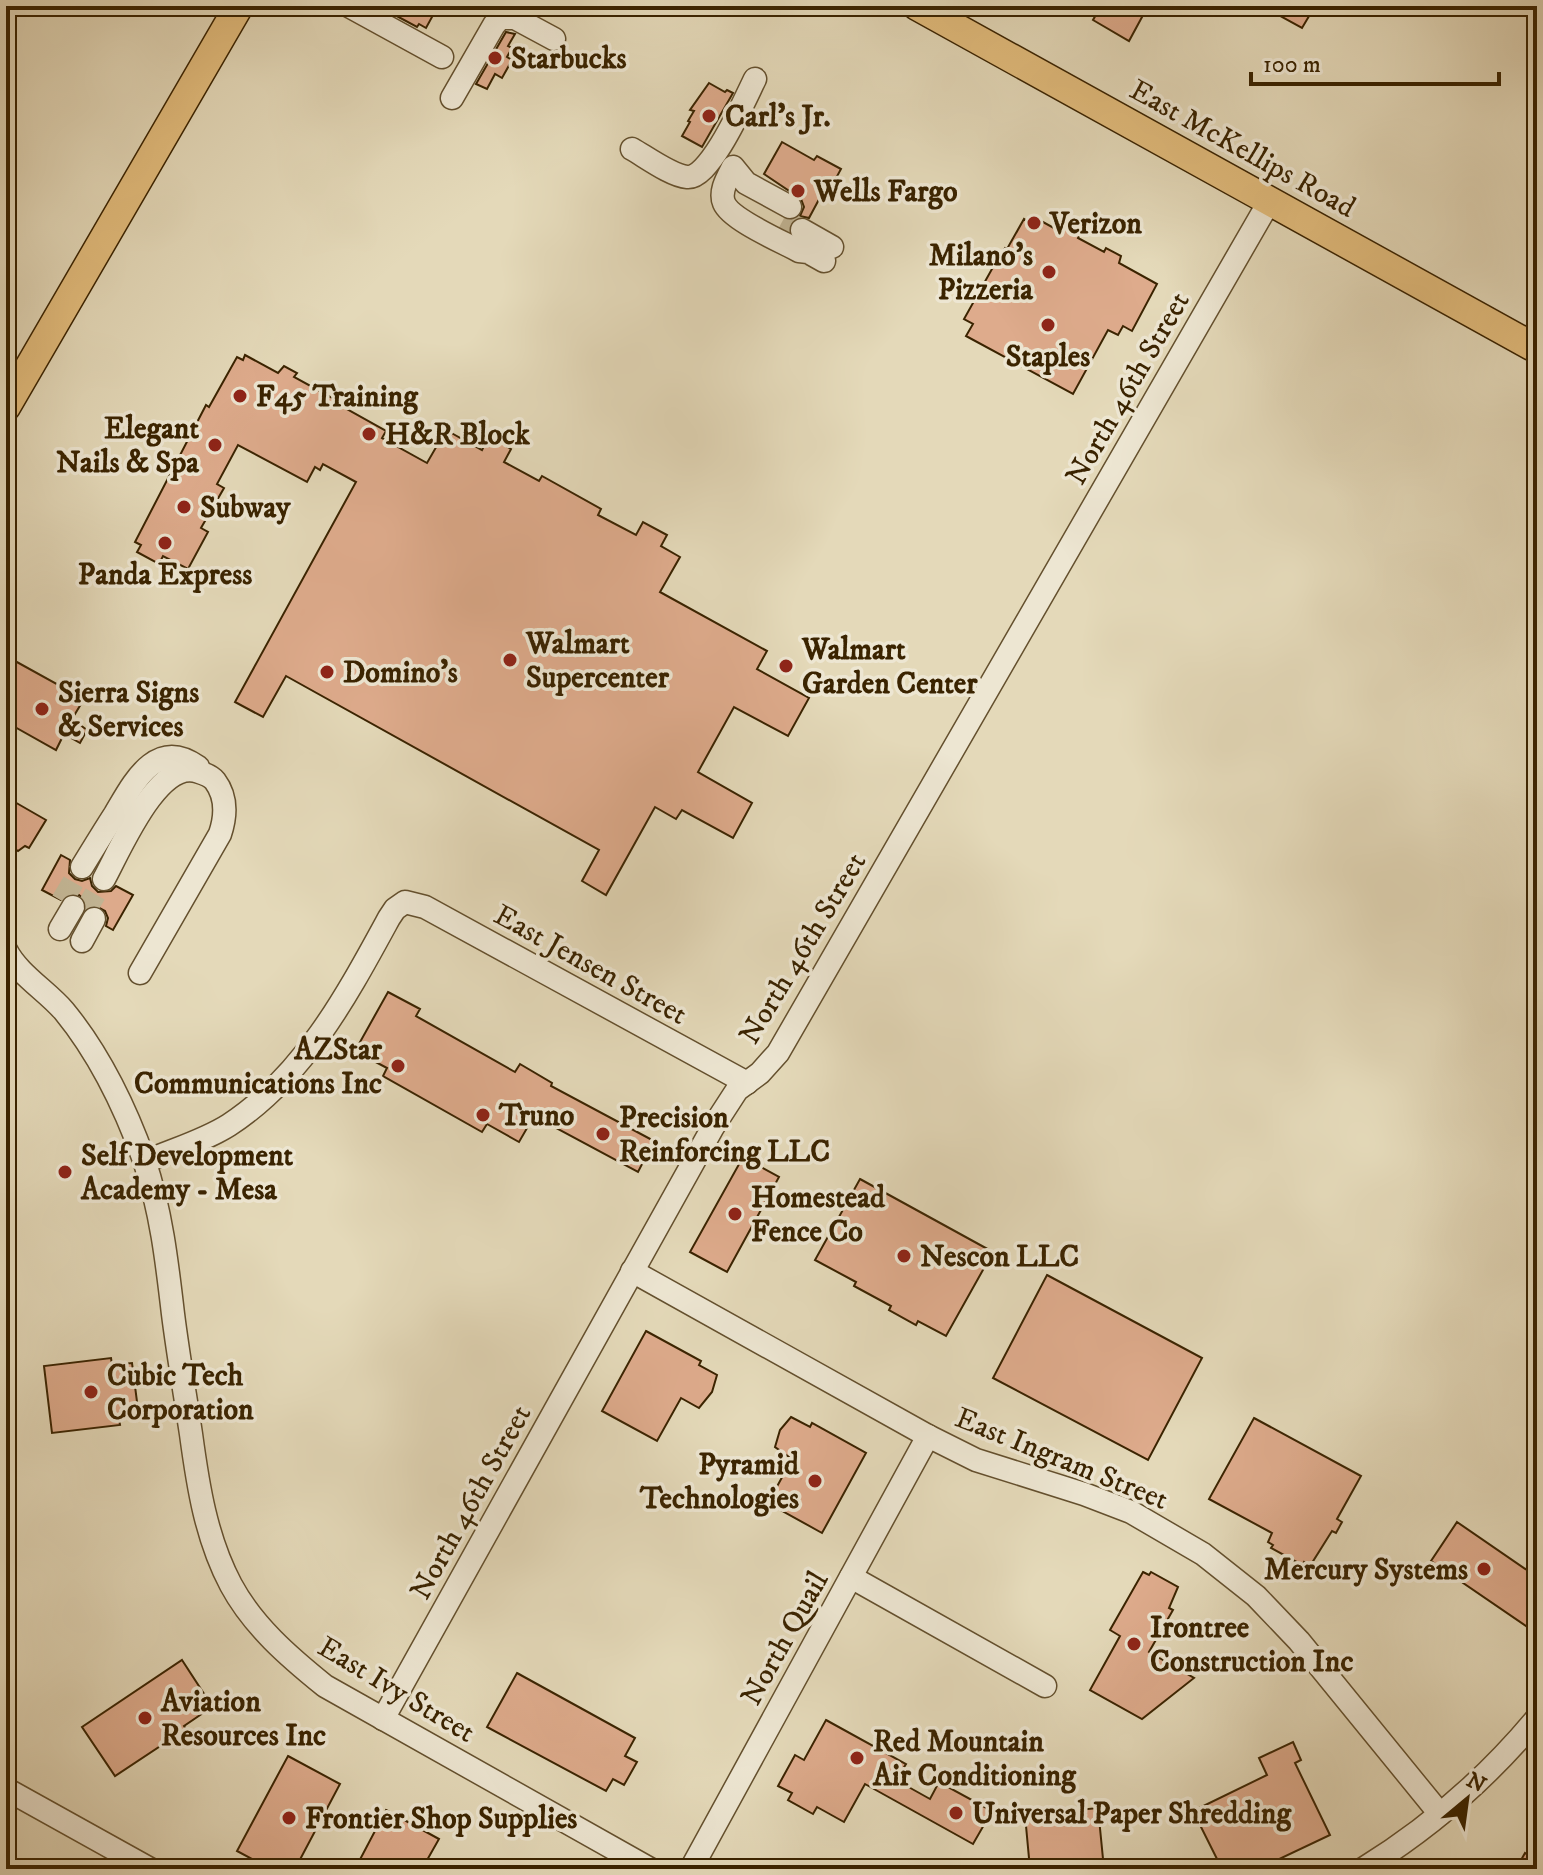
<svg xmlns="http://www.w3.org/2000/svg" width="1543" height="1875" font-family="'IM FELL DW Pica',serif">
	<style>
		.building { fill: #deab8c; stroke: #3a2300; stroke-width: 2 }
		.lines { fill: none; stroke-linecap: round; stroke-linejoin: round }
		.minor-tunnel { stroke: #c2b594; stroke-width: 22; stroke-dasharray: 22 11; stroke-linecap: butt }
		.minor-casing { stroke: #64502e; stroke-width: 25 }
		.major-casing { stroke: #3a2300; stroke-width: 31 }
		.minor { stroke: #ede6d2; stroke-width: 22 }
		.major { stroke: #e2bc7c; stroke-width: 28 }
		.poi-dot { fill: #8f2418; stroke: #ede6d2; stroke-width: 3 }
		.labels { text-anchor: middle; stroke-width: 7; stroke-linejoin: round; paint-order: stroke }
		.poi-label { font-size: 30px; font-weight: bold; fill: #3a2300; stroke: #ede6d2; text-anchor: start }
		.street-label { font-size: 30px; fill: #3a2300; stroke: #ede6d2 }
	</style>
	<rect width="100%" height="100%" fill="#e4d9b9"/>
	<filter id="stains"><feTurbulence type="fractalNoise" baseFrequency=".0025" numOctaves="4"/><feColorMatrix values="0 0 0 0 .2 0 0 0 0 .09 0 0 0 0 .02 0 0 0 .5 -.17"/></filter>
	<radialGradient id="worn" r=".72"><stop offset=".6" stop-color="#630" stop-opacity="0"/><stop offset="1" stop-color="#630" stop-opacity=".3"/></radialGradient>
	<g class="building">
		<polygon points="378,6 438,6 426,28 419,24 417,27"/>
		<polygon points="1101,6 1148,6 1129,41 1093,20"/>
		<polygon points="1262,6 1315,6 1302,28"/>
		<polygon points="506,32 515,34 508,46 512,48 507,57 512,60 502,78 495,74 487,89 476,84"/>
		<polygon points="709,83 725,92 727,90 733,93 702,147 682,136 690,122 688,121 694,111 690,110"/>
		<polygon points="782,142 814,160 817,156 841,169 828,193 824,190 809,218 800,216 804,207 801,199 764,174"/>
		<polygon points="1032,216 1061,232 1066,226 1080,234 1078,238 1104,252 1106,248 1121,256 1119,263 1157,284 1132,331 1123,326 1118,335 1108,330 1073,394 966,336 973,324 964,319 997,260 1005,248 1007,249 1024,219 1029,222"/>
		<polygon points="245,355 278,373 284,366 297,373 294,377 336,400 338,395 351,402 347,409 386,431 382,438 427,463 446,430 482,450 489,436 511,449 504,462 539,481 542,476 601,509 598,515 636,535 643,522 667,535 661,546 680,557 660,592 767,651 757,669 809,698 788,736 734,707 698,772 752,803 733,838 682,810 676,819 655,807 606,895 582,881 599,850 286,676 263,717 235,702 356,482 323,464 320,470 315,467 307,482 238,445 217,484 224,488 201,528 208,532 188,569 163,556 159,564 137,552 141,545 135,542 206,405 209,407 237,357 243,360"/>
		<polygon points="6,656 84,699 72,719 87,730 80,743 64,734 56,750 6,722"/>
		<polygon points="6,797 46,820 29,848 25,846 18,851 15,849 6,865"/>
		<polygon points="61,855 70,860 69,873 75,879 82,881 90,878 92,886 98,892 111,891 116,886 133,895 113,930 106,926 108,918 105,911 94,905 87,907 85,900 79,895 67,895 61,900 42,890"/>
		<polygon points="388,992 420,1009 416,1016 515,1072 520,1064 552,1083 551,1086 654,1141 638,1172 534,1116 519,1142 487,1124 482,1132 383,1076 387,1068 355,1051"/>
		<polygon points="743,1157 779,1177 727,1272 690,1252"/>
		<polygon points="860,1179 993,1252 946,1336 918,1321 916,1325 889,1310 891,1306 854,1286 856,1282 815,1260"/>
		<polygon points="1047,1275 1202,1358 1148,1460 993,1378"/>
		<polygon points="646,1331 701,1361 699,1365 717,1375 712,1392 699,1408 681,1398 657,1441 602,1411"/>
		<polygon points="111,1358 112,1365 132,1363 139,1417 119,1419 120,1425 52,1433 44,1366"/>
		<polygon points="791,1417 810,1427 812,1423 866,1453 822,1533 768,1503 792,1459 775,1447 780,1430"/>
		<polygon points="1254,1418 1361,1476 1337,1519 1342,1522 1336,1533 1332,1531 1310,1566 1304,1562 1302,1565 1271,1548 1273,1545 1268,1542 1272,1533 1209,1499"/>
		<polygon points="1457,1522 1537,1577 1537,1610 1526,1626 1431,1561"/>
		<polygon points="1143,1572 1149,1575 1151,1572 1178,1587 1169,1608 1173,1610 1149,1652 1194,1678 1142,1719 1090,1690 1120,1636 1110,1630"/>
		<polygon points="182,1660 208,1700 201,1704 206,1711 184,1726 186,1729 115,1776 82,1727"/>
		<polygon points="517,1673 635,1738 625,1756 637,1762 624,1785 613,1779 606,1791 487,1727"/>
		<polygon points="826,1720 906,1764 896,1780 930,1799 939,1782 992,1811 973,1844 865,1784 844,1822 817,1807 813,1814 788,1800 792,1793 778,1786 795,1755 804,1760"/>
		<polygon points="1293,1742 1301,1760 1295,1763 1330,1835 1258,1869 1222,1869 1193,1811 1267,1775 1259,1758"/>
		<polygon points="288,1756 340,1784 295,1869 271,1869 237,1851"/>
		<polygon points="1098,1808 1104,1869 1030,1869 1025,1815"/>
		<polygon points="386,1810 439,1839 422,1869 355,1869"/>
		<polygon points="1537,1839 1537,1869 1516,1869 1525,1853 1528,1855"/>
	</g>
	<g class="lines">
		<g class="minor-tunnel">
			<polyline points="783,220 802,230"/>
			<polyline points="62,901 82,867"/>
			<polyline points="84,913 104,879"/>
		</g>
		<g class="minor-casing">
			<g id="minor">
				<polyline points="349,6 442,57"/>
				<polyline points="452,98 494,25 500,18 515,18 554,39"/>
				<path d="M632,149C646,157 672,176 687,177C710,180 745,99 755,79"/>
				<path d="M790,207L746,183L733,167C728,177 719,191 724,203C731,220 783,242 799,251L808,252L824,261"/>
				<polyline points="802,230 832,247"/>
				<path d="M82,867C93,849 104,831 115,814C134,782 156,737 198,767"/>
				<path d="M104,879C120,850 159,756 199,772C205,774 212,777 215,781C227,797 226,816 220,834L140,973"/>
				<polyline points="60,929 73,907"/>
				<polyline points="82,941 94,919"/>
				<path d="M6,950C18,974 47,991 64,1011C100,1055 125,1107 144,1160C161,1210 167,1262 173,1314C178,1354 185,1394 191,1434C198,1486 206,1538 231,1585C253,1626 289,1657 325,1686L650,1869"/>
				<path d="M145,1162C172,1150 204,1141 229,1125C304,1076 347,995 389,918L395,909L405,902L425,907L747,1083"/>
				<polyline points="632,1271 928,1436 976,1460 1084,1494 1131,1512 1203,1554 1256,1596 1299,1641 1440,1814"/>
				<polyline points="851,1577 1045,1686"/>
				<polyline points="383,1719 713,1127 737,1090 760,1073 778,1053 1269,202"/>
				<polyline points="6,1789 150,1869"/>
				<polyline points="691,1869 928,1436"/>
				<path d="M1363,1869C1428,1829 1488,1777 1537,1718"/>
			</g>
		</g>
		<g class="major-casing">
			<g id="major">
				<polyline points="917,6 1537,349"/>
				<polyline points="6,407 239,6"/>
			</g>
		</g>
		<use href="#minor" class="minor"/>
		<use href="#major" class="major"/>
	</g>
	<g class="poi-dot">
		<circle cx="495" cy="58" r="8"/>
		<circle cx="709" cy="116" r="8"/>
		<circle cx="798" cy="191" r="8"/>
		<circle cx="1034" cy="223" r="8"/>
		<circle cx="1049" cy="272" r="8"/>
		<circle cx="1048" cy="325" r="8"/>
		<circle cx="240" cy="396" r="8"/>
		<circle cx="369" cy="434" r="8"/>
		<circle cx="215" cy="445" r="8"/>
		<circle cx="184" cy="507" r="8"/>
		<circle cx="165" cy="543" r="8"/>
		<circle cx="510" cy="660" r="8"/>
		<circle cx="786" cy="666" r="8"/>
		<circle cx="327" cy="672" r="8"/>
		<circle cx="42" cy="709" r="8"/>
		<circle cx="398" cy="1066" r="8"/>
		<circle cx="483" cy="1115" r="8"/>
		<circle cx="603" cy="1134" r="8"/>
		<circle cx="65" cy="1172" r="8"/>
		<circle cx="735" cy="1214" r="8"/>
		<circle cx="904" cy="1256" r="8"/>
		<circle cx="91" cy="1392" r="8"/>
		<circle cx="815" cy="1481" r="8"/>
		<circle cx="1484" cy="1569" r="8"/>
		<circle cx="1134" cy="1644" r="8"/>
		<circle cx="145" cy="1718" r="8"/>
		<circle cx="857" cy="1758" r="8"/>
		<circle cx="956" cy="1813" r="8"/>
		<circle cx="289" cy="1818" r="8"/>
	</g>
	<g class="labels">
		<g class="poi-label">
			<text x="511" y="68">Starbucks</text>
			<text x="725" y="126">Carl's Jr.</text>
			<text x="814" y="201">Wells Fargo</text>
			<text x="1050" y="233">Verizon</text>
			<text x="1033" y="265" text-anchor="end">Milano's<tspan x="1033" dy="34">Pizzeria</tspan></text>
			<text x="1048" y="366" text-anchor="middle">Staples</text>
			<text x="256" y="406">F45 Training</text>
			<text x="199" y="438" text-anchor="end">Elegant<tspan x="199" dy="34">Nails &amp; Spa</tspan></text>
			<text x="385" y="444">H&amp;R Block</text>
			<text x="200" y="517">Subway</text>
			<text x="165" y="584" text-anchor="middle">Panda Express</text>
			<text x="526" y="653">Walmart<tspan x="526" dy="34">Supercenter</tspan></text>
			<text x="802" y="659">Walmart<tspan x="802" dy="34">Garden Center</tspan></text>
			<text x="343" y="682">Domino's</text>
			<text x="58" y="702">Sierra Signs<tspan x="58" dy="34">&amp; Services</tspan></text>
			<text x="382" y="1059" text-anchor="end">AZStar<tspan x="382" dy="34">Communications Inc</tspan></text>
			<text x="499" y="1125">Truno</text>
			<text x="619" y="1127">Precision<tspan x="619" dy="34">Reinforcing LLC</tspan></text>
			<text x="81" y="1165">Self Development<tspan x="81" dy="34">Academy - Mesa</tspan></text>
			<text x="751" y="1207">Homestead<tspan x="751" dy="34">Fence Co</tspan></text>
			<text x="920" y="1266">Nescon LLC</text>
			<text x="107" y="1385">Cubic Tech<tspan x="107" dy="34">Corporation</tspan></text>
			<text x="799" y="1474" text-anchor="end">Pyramid<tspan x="799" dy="34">Technologies</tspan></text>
			<text x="1468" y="1579" text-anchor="end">Mercury Systems</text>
			<text x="1150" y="1637">Irontree<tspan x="1150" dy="34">Construction Inc</tspan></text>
			<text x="161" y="1711">Aviation<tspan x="161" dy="34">Resources Inc</tspan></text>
			<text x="873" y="1751">Red Mountain<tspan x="873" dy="34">Air Conditioning</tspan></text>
			<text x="972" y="1823">Universal Paper Shredding</text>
			<text x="305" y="1828">Frontier Shop Supplies</text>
		</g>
		<g class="street-label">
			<text transform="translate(1243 148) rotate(29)" y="10">East McKellips Road</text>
			<text transform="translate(1127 388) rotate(-60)" y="10">North 46th Street</text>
			<text transform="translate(802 948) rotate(-59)" y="10">North 46th Street</text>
			<text transform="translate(591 964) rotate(29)" y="10">East Jensen Street</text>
			<text transform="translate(1062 1458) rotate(22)" y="10">East Ingram Street</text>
			<text transform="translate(470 1502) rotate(-61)" y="10">North 46th Street</text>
			<text transform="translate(784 1638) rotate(-61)" y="10">North Quail</text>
			<text transform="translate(397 1689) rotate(31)" y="10">East Ivy Street</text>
		</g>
	</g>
	<rect width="1543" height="1875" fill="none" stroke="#e4d9b9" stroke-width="32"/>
	<rect x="8" y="8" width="1527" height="1859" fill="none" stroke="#3a2300" stroke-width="4"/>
	<rect x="16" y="16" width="1511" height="1843" fill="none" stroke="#3a2300" stroke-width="2"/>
	<g transform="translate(1467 1799) rotate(29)" stroke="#ede6d2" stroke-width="6" paint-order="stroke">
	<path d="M0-6L14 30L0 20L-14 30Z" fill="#3a2300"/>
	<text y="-12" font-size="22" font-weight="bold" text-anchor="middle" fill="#3a2300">N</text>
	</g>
	<path d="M1251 72v12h248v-12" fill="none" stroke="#3a2300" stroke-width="4"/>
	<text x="1263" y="72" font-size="24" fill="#3a2300" stroke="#ede6d2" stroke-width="6" paint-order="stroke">100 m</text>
	<rect width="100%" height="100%" filter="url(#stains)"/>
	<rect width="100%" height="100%" fill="url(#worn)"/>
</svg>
